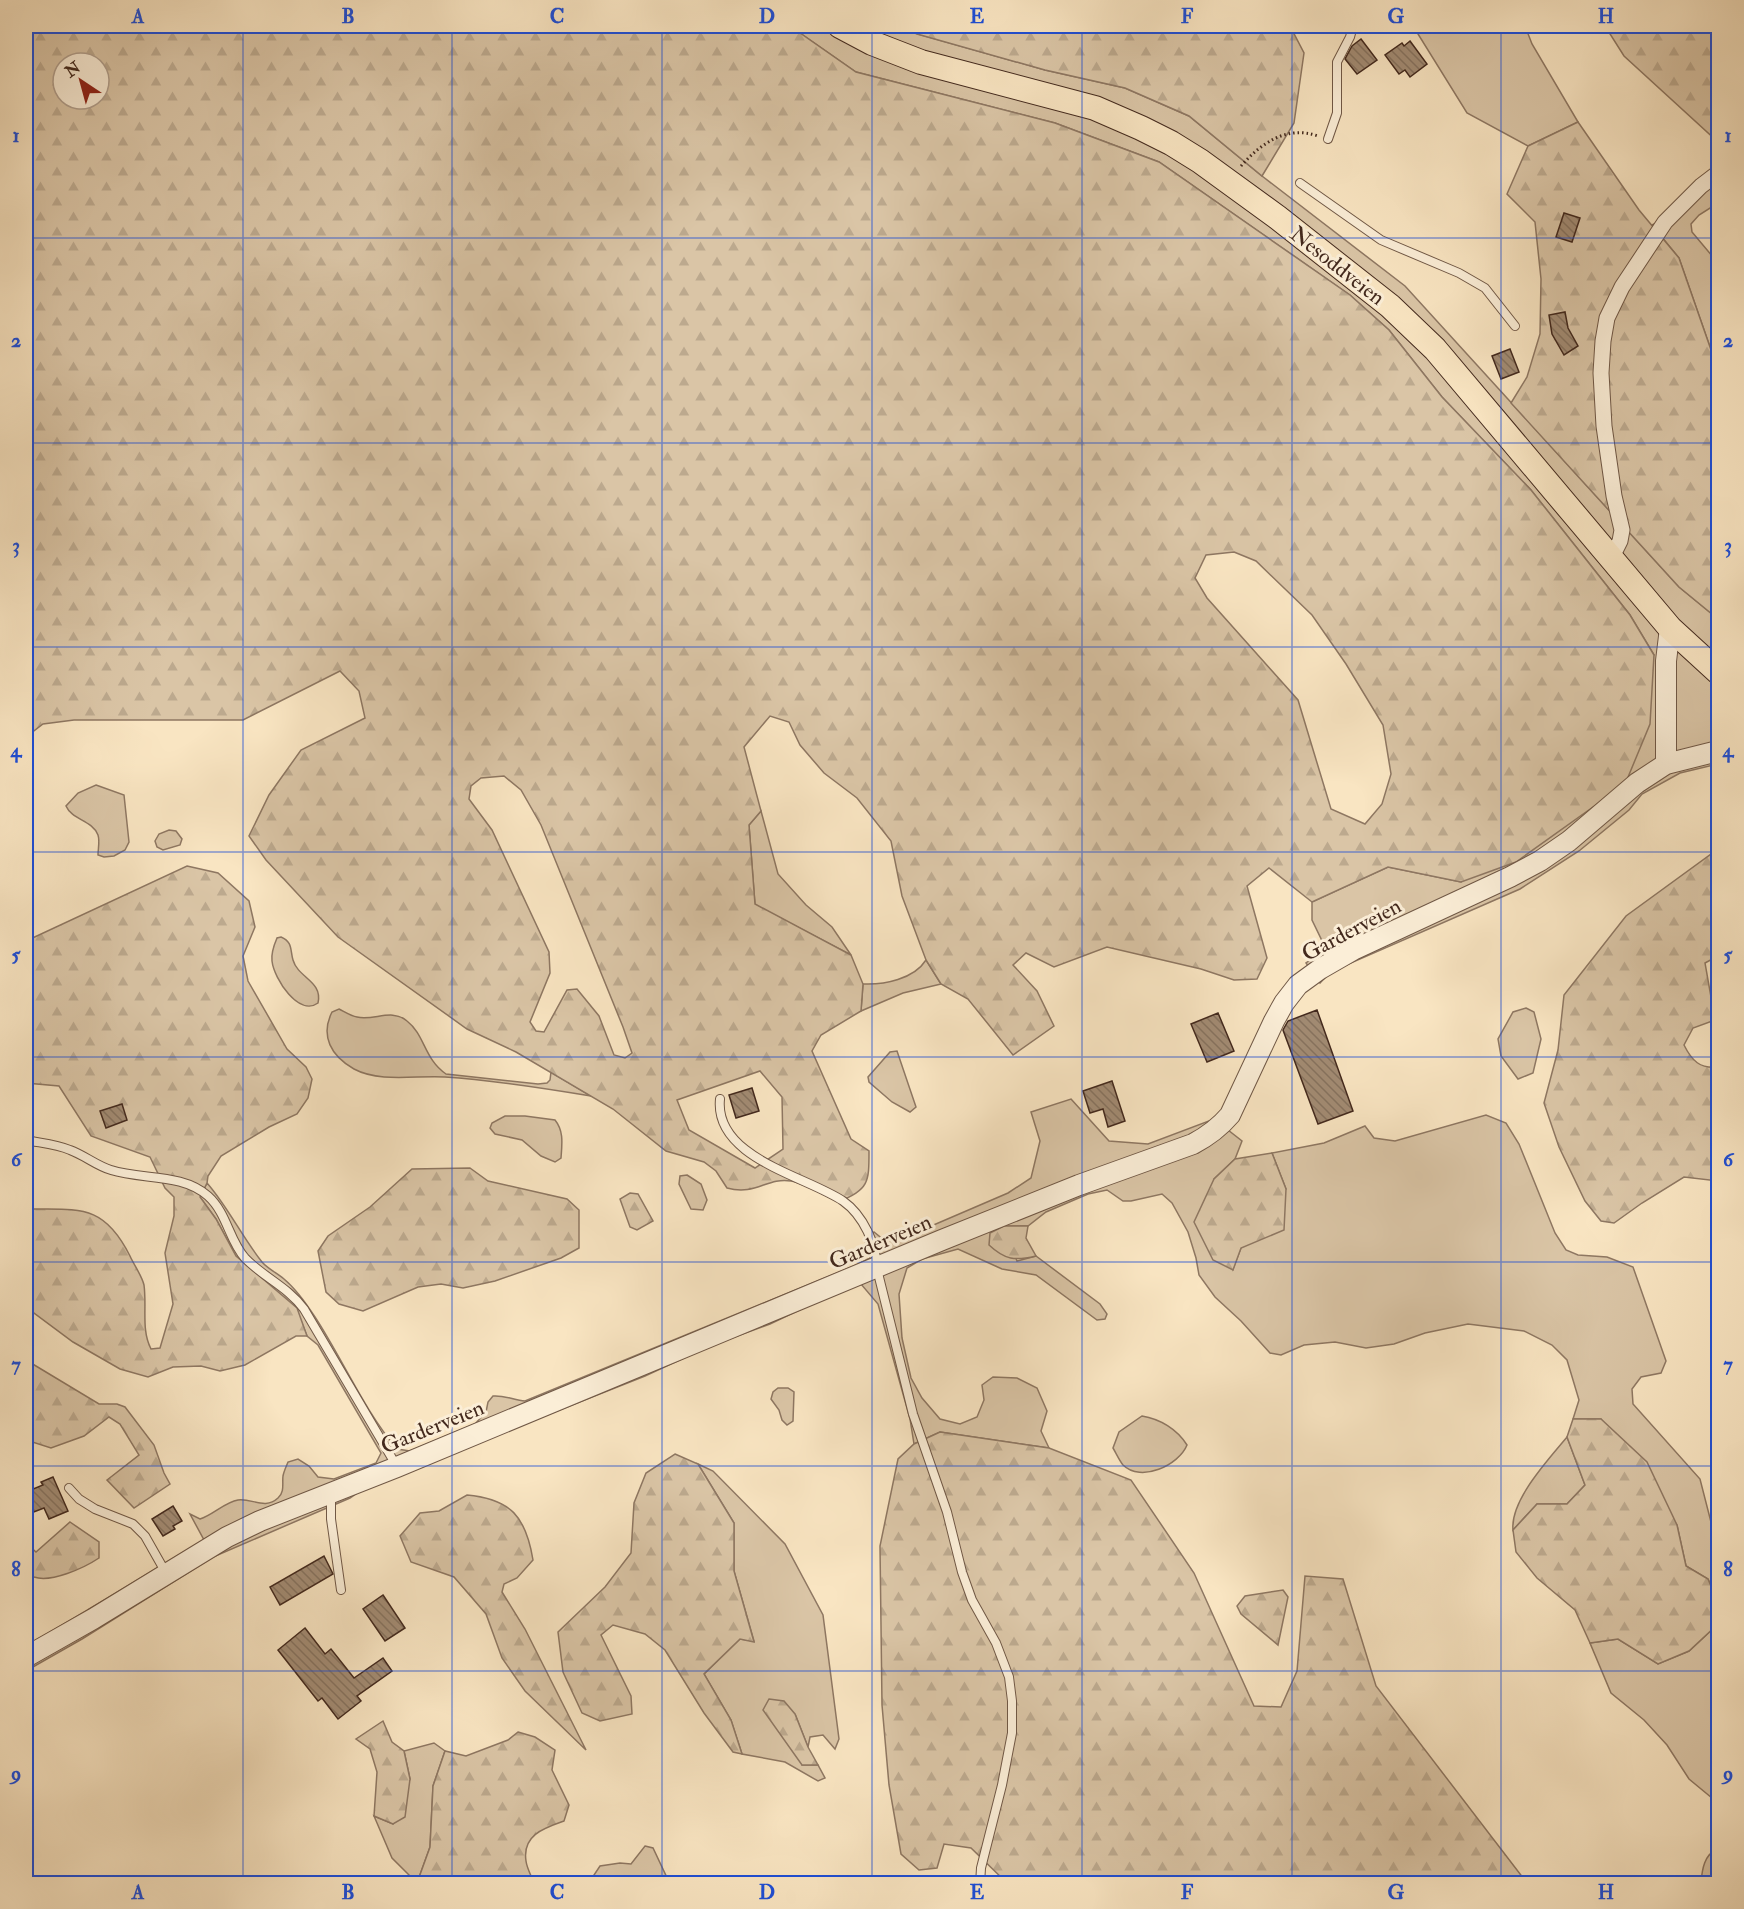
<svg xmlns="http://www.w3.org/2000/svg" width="1744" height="1909" font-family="'IM FELL Double Pica',serif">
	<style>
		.green { fill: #dac5a6; stroke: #8e7762; stroke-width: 1.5 }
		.forest { fill: url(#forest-firs); stroke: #8e7762; stroke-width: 1.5; fill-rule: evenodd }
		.building { fill: url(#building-back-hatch); stroke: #43291d; stroke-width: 1.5 }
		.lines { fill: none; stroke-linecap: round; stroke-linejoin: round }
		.service-casing { stroke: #705846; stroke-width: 10 }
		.minor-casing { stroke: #705846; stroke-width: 17 }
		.tertiary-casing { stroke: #705846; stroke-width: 22 }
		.primary-casing { stroke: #43291d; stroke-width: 26 }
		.path { stroke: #43291d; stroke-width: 3; stroke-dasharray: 1.5 3; stroke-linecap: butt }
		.service { stroke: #fbeed7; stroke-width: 8 }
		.minor { stroke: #fbeed7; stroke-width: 15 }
		.tertiary { stroke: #fbeed7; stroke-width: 20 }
		.primary { stroke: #f9e5c2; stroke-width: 24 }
		.grid { fill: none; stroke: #1d4ed8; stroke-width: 1.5; stroke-opacity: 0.55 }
		.labels { text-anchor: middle; stroke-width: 6; stroke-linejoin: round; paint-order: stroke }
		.street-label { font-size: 22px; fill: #43291d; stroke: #fbeed7 }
		.neatline { fill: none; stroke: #1d4ed8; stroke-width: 2 }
		.grid-label { font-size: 20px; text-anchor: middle; font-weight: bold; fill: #1d4ed8 }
	</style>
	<defs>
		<pattern id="forest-firs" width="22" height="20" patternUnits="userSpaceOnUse" patternTransform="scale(1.5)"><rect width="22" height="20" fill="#dac5a6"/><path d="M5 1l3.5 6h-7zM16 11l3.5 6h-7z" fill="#bca98e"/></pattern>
		<pattern id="building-back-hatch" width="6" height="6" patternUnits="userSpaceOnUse" patternTransform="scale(1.5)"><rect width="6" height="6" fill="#a28b73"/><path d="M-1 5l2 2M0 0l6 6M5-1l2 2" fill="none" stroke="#86725e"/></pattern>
	</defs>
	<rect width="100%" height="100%" fill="#f9e5c2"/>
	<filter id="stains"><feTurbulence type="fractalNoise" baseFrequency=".00333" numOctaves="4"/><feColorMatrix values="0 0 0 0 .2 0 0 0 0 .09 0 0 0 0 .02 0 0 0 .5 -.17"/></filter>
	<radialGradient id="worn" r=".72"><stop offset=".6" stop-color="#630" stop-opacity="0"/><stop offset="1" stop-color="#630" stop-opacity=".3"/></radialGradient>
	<g class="green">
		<polygon points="790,26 900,26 918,34 1045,70 1125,88 1189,116 1262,176 1405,286 1679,587 1718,619 1718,764 1680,773 1642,794 1629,810 1579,851 1520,889 1330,972 1320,983 1306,963 1326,949 1312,920 1312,902 1388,867 1461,882 1654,655 1630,615 1531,490 1442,397 1389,330 1350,295 1159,162 1055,123 856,72"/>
		<polygon points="1418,26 1525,26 1532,44 1578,122 1528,146 1467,113 1418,34"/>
		<polygon points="1718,163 1718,203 1699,215 1691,224 1692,232 1718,263 1718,278 1716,283 1718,296 1718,370 1679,258 1652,225 1662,220"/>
		<path d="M96,785L124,795L129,842L125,850L114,856L104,857L98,855C98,849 100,841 98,835C92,820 72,820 66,806L78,793Z"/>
		<polygon points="761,811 778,874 806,905 832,927 851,955 755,905 749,825"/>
		<polygon points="169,830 176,831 182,839 180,845 163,850 157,847 155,841 159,834"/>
		<path d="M281,937C293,942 290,950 293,960C298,978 323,981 318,1003C299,1017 274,979 272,961C271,953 274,945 277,938Z"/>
		<path d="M926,960L941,984L903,993L861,1011L863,984C884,985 914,979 926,960Z"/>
		<polygon points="1526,1008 1534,1012 1541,1039 1533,1073 1518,1079 1501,1056 1498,1039 1513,1012"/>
		<path d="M339,1009C345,1012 351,1016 357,1017C374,1021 392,1008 407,1021C425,1035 424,1059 446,1074L538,1084L547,1083L550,1080L551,1072L591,1096C543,1088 493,1080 445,1077C417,1075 380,1083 354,1069C331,1056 320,1036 332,1012Z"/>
		<polygon points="897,1051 916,1107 910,1112 892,1102 869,1082 868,1077 890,1052"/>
		<path d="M1071,1099L1109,1141L1148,1144L1214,1119L1242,1141L1235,1159L1214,1179L1233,1269L1241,1248L1286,1189L1272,1153L1324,1143L1365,1126L1374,1138L1395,1141L1486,1115L1506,1123L1519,1144L1555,1233L1566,1250L1578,1255L1607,1257L1633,1267L1666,1361L1661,1373L1641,1377L1632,1389L1633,1404L1700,1479L1712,1526L1718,1542V1603L1708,1579L1686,1566L1677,1525L1601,1419H1573L1579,1400L1567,1360L1552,1345L1524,1331L1468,1324L1425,1333L1394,1344L1366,1348L1335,1342L1304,1345L1281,1355L1270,1353L1241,1321L1215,1297L1199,1275L1196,1258L1188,1232L1172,1203L1162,1194L1131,1201H1123L1107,1190L1088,1194L1046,1212L1028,1226H1004L1017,1261L1036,1256L1100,1304L1107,1314L1105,1319L1097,1320L1036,1275L1002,1269L958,1249L922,1259L907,1268L899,1294L902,1338L911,1378L922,1398L940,1419L960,1424L977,1417L984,1400L982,1385L993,1377L1017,1378L1037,1388L1047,1411L1041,1431L1049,1448L940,1432L914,1444L910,1419L878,1304L861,1284L837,1292L770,1324L710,1346L645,1376L366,1487L350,1498L213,1557L82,1639L26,1671V1646C86,1612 145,1575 204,1540L190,1514L200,1519C213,1515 225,1502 238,1500C252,1498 265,1510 278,1498C285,1492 282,1483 283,1476C284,1471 286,1467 288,1462L298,1459L309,1466L318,1477L334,1479L376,1463L381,1453L318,1345L307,1336L296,1308L236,1256L216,1219L200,1197L207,1183C228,1207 242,1237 262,1262C268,1269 277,1273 284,1279C296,1289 306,1303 315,1317C343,1360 364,1410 397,1449L410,1451L475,1424L486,1412L488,1402L493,1396C504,1395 514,1400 525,1401L854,1266L870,1258L865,1241L874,1232L884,1240L901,1239L1008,1193L1031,1178L1040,1141L1031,1112Z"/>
		<path d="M505,1116H525L555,1120C564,1131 562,1144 561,1158L555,1162L541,1156L522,1140L495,1134L490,1128L492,1123Z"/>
		<polygon points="687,1175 701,1184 707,1200 703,1210 691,1209 679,1184 680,1176"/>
		<polygon points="778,1388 788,1388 794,1392 793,1421 787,1425 782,1420 779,1410 771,1399 773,1392"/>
		<path d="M1142,1416C1160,1419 1177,1429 1187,1445C1179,1465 1141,1483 1123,1465C1119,1460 1116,1453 1113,1448L1119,1432Z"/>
		<path d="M1567,1437L1585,1485L1567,1504H1537L1513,1530C1510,1500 1549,1459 1567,1437Z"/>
		<polygon points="698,1464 713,1471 785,1544 823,1615 839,1739 835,1749 823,1735 810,1737 808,1747 795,1714 802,1765 818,1765 825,1778 818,1781 785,1762 742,1754 731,1720 704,1674 740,1639 754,1641 734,1571 734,1523"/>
		<polygon points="1718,1624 1718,1803 1689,1779 1667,1745 1644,1720 1611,1693 1590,1643 1618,1639 1658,1664 1689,1651"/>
		<polygon points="434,1743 445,1751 433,1786 430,1847 417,1883 392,1858 374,1816 393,1824 410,1779 404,1751"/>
		<polygon points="645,1846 653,1848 669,1882 667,1883 595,1883 592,1878 600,1866 620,1863 631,1864"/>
	</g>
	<g class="forest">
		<path d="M26,26H790L856,72L1055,123L1159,162L1350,295L1389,330L1442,397L1531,490L1630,615L1654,655L1650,724L1626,782L1600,802L1516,862L1461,882L1388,867L1312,902L1269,868L1247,886L1267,958L1257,979L1234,980L1201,969L1107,947L1054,967L1026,953L1013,965L1037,991L1054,1026L1013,1055L968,999L941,984L926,960L902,896L891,841L857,798L824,773L800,745L789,722L770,716L744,747L761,811L749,825L755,904L851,955L863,984L861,1011L821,1035L812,1051L851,1139L869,1151C869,1183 869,1189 838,1202C825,1196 804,1183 791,1181C767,1177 756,1196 727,1188L716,1171L704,1162L666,1151L613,1109L516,1052L467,1029L338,937L266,860L249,836L269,795L301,750L365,718L359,691L340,671L243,720H74L43,724L26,737ZM63,63H99V99H63ZM1234,552L1256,561L1312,615L1346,664L1383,725L1391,774L1382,804L1365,824L1331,809L1298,700L1207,598L1195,578L1206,555ZM504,776L521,790L541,825L623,1027L632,1053L625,1058L614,1055L599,1016L577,989L567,990L544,1032L536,1031L530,1022L550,973L549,952L492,830L469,799L471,786L481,778ZM760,1071L782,1097L783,1149L755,1168L689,1130L677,1100Z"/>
		<polygon points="900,26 1290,26 1304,53 1294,123 1262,176 1189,116 1125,88 1045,70 917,34"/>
		<polygon points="1605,26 1718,26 1718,142 1624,56"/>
		<polygon points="1578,122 1639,210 1679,258 1718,370 1718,619 1679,587 1511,403 1527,377 1540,334 1541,279 1535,222 1507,194 1528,146"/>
		<path d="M1718,849V958L1716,957L1705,963L1715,1020L1693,1028L1684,1045C1692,1061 1700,1069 1718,1067V1181L1684,1177L1642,1203L1614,1223L1601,1221L1585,1201L1559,1147L1544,1103L1558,1050L1564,995L1626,916Z"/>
		<path d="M187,866L218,873L249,901L255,927L243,956L248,981L287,1049L306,1067L312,1079L308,1098L297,1114L269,1127L221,1156L208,1176L207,1183L200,1197L216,1219L236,1256L297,1308L307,1336H296L245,1365L220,1371L201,1366L173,1367L148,1377L120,1369L73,1342L26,1307V1209C78,1210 103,1202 130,1256C134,1265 142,1276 144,1285C147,1307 141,1330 151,1349L160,1348L173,1304L165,1253L174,1216V1197L165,1188L150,1157L91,1136L59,1086L26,1083V941Z"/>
		<polygon points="1272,1153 1286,1189 1284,1230 1241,1248 1233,1270 1213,1260 1194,1222 1214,1179 1235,1159"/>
		<polygon points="470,1168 488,1181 567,1199 579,1210 579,1248 561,1258 495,1281 463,1288 441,1284 418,1287 363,1311 339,1304 326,1292 318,1251 328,1236 370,1207 412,1169"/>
		<polygon points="630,1193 638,1194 653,1221 637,1230 630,1227 620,1199"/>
		<path d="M1004,1226H1028L1026,1238L1036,1256C1015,1261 1005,1260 989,1245L990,1233Z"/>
		<polygon points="26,1360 99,1404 117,1404 125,1407 154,1445 164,1473 170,1484 134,1508 107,1480 139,1455 120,1424 109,1417 84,1436 51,1448 26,1440"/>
		<polygon points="1573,1419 1601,1419 1647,1462 1677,1525 1686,1566 1708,1579 1718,1603 1718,1624 1689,1651 1658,1664 1618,1639 1590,1643 1575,1610 1537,1578 1516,1552 1513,1530 1537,1504 1567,1504 1585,1485 1567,1437"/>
		<polygon points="940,1432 1049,1448 1131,1480 1194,1573 1254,1706 1281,1707 1297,1671 1305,1576 1343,1579 1376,1686 1527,1883 1007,1883 971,1848 944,1844 937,1868 919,1870 901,1854 889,1785 882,1705 880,1546 898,1459 914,1444"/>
		<polygon points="675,1454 698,1464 734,1523 734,1571 754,1642 740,1639 704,1674 731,1720 742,1754 733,1752 704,1713 665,1650 645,1634 613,1625 601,1635 631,1696 632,1714 600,1721 582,1713 563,1672 558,1632 605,1587 631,1553 634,1503 646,1473"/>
		<path d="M467,1495C511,1499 526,1517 533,1560L517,1578L504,1584L502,1592L525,1629L586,1750L525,1691L502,1658L486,1614L454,1577L411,1562L400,1536L420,1513L439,1511Z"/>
		<path d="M70,1522L99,1542V1558C84,1568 51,1583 34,1577C30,1575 28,1573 26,1571V1543L36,1552Z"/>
		<polygon points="1283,1590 1288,1597 1278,1645 1241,1614 1237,1606 1245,1596"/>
		<polygon points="769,1699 784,1701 795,1714 808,1747 818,1765 802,1765 763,1710"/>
		<polygon points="383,1721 392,1742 404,1751 410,1779 405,1817 393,1824 374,1816 377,1772 370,1749 356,1739"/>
		<path d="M518,1732L535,1737L555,1750L552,1770L569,1805L564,1821C544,1828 522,1835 526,1861C527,1869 532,1877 534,1883H417L430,1847L433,1786L445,1751L466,1756L508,1740Z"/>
		<path d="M1718,1849V1883H1701C1702,1870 1704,1854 1718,1849Z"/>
	</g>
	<g class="building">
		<polygon points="1361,39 1377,60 1357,74 1345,59 1352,46"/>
		<polygon points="1410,41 1427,64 1410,77 1405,70 1399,74 1385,55 1402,43 1404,46"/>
		<polygon points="1564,213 1580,218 1572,242 1556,237"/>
		<polygon points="1565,312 1568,328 1578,346 1564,355 1552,334 1549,315"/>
		<polygon points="1510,349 1519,372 1501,379 1492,356"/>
		<polygon points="1317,1010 1353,1111 1318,1124 1283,1030 1288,1021"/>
		<polygon points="1218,1013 1234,1051 1207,1062 1191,1024"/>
		<polygon points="1112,1081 1125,1121 1108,1127 1103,1109 1090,1113 1083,1091"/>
		<polygon points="752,1088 759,1111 736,1118 729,1095"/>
		<polygon points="122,1104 127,1120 106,1128 100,1111"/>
		<polygon points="53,1477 68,1511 49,1519 44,1508 26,1515 26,1492 43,1485 41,1482"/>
		<polygon points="173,1506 182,1521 173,1526 175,1529 163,1536 152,1519"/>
		<polygon points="324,1556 333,1574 280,1605 270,1587"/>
		<polygon points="383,1595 405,1628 385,1641 363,1609"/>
		<polygon points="305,1628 325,1654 331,1649 354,1678 383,1658 392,1671 357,1696 361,1701 338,1719 322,1698 318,1701 278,1650"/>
	</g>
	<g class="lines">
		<g class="service-casing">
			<g id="service">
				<polyline points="1328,139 1337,113 1337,62 1350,37 1353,26"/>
				<polyline points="1300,183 1381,240 1459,273 1485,288 1515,326"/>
				<path d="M720,1099C714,1158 806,1176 843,1201C863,1215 877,1245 877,1269L913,1414L947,1512L962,1572L972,1600L996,1643L1009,1677L1012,1701V1733L1002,1785L981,1868L980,1884"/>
				<path d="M26,1140C40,1143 56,1144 70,1150C84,1155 97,1166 111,1170C142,1180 182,1173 208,1196C227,1213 229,1240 245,1258C263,1277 288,1287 304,1309L396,1465"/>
				<polyline points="69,1488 79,1499 95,1509 133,1524 145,1536 166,1573"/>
				<polyline points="331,1494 331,1519 341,1590"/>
			</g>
		</g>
		<g class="minor-casing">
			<polyline id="minor" points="1611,559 1620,541 1622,530 1614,496 1604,426 1601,373 1603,341 1607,318 1622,287 1665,222 1701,186 1718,173"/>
		</g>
		<g class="tertiary-casing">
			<g id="tertiary">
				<polyline points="1666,764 1666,661 1670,628"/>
				<path d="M26,1657L93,1619L227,1537L260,1521L397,1467L942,1240L1079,1185L1193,1144C1208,1136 1219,1128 1230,1115L1274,1021L1284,1003L1298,985L1320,969L1353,950L1510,877L1540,861L1569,841L1637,783L1666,764L1718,751"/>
			</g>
		</g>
		<g class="primary-casing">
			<polyline id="primary" points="840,26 872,43 921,62 1095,108 1141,128 1171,143 1200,161 1277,217 1390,306 1435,349 1670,628 1718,672"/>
		</g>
		<path class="path" d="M1241,166C1261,143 1287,125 1318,136"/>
		<use href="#service" class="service"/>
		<use href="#minor" class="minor"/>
		<use href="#tertiary" class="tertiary"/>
		<use href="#primary" class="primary"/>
	</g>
	<path class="grid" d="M243,26V1884M452,26V1884M662,26V1884M872,26V1884M1082,26V1884M1292,26V1884M1501,26V1884M26,238H1718M26,443H1718M26,647H1718M26,852H1718M26,1057H1718M26,1262H1718M26,1466H1718M26,1671H1718"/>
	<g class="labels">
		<g class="street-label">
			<text transform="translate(1338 265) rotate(38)" y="8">Nesoddveien</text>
			<text transform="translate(1351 929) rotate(-28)" y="8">Garderveien</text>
			<text transform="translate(880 1241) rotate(-23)" y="8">Garderveien</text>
			<text transform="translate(432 1426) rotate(-22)" y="8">Garderveien</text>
		</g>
	</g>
	<rect width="1744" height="1909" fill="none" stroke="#f9e5c2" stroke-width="66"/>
	<g transform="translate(81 81) rotate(324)"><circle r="28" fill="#fbeed7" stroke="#b19f8d" stroke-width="1.5"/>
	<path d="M0-4.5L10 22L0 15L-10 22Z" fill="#8f2418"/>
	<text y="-9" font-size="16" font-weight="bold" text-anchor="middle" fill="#43291d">N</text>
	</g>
	<rect x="33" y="33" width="1678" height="1843" class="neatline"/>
	<g class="grid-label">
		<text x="138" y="23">A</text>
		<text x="348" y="23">B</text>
		<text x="557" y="23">C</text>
		<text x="767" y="23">D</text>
		<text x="977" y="23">E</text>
		<text x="1187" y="23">F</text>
		<text x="1396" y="23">G</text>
		<text x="1606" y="23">H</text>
		<text x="16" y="142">1</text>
		<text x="1728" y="142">1</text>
		<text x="16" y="347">2</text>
		<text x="1728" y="347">2</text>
		<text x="16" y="552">3</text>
		<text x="1728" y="552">3</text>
		<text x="16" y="757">4</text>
		<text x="1728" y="757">4</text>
		<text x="16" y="961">5</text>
		<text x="1728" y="961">5</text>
		<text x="16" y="1166">6</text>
		<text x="1728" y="1166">6</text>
		<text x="16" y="1371">7</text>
		<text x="1728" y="1371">7</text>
		<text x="16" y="1576">8</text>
		<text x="1728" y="1576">8</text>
		<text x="16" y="1780">9</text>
		<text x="1728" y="1780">9</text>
		<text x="138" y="1899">A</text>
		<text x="348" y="1899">B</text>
		<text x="557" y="1899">C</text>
		<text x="767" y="1899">D</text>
		<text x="977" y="1899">E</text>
		<text x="1187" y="1899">F</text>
		<text x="1396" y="1899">G</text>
		<text x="1606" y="1899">H</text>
	</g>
	<rect width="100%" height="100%" filter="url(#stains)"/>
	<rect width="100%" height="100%" fill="url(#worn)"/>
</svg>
